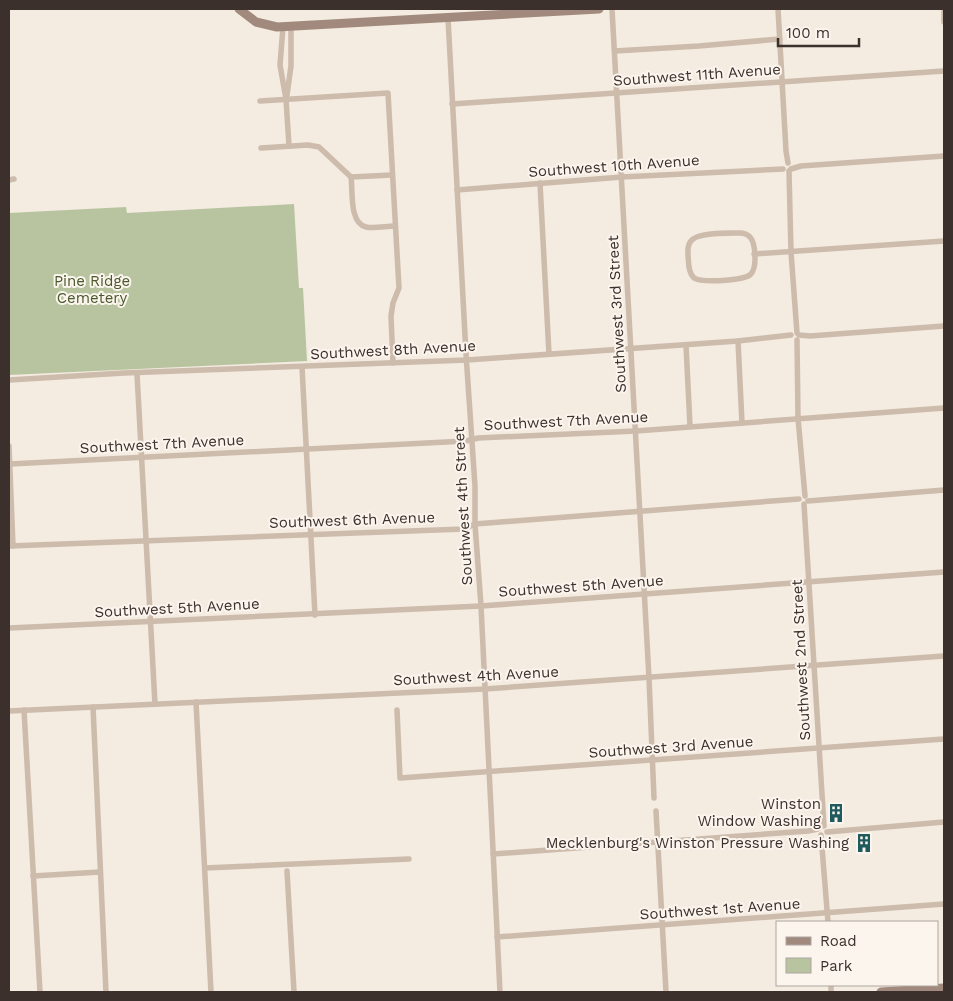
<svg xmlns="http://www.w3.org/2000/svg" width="953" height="1001" font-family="'Work Sans',sans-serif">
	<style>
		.green { fill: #b8c4a0 }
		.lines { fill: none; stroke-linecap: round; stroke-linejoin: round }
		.street { stroke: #cdbbac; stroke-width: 5.5 }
		.secondary { stroke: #a18a7d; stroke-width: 9 }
		.labels { text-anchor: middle; stroke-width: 4; stroke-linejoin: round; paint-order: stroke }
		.street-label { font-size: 15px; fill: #3b302b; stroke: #fbf5ee }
		.park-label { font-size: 15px; fill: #4a5a2e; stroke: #fbf5ee }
		.poi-label { font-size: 15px; fill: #3b302b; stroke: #fbf5ee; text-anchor: end }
	</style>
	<rect width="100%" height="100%" fill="#f4ebe1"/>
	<polygon class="green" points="294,204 299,288 303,288 307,361 9,375 9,213 126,207 127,213"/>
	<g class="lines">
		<g class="street">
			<polyline points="612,9 649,678 654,798"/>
			<polyline points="778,9 786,151 788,163"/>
			<polyline points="944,9 944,22"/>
			<polyline points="448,18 466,354 475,486 475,524 481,606 500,992"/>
			<polyline points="283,27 280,65 286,99 289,146"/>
			<polyline points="615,51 699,46 780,39"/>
			<polyline points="287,95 291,66 291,26"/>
			<polyline points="260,101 388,93 399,288 393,303 391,316 393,363"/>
			<polyline points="452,104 944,71"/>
			<path d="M261,148L308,145L319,147L351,177C353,191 349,223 366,227C375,229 386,226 395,226"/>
			<polyline points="791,169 801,166 944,156"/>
			<polyline points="789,171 791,252 797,333"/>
			<polyline points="351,177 392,175"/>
			<polyline points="9,180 14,179"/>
			<polyline points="540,183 549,354"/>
			<polyline points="457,190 622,177 783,169"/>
			<path d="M740,233C744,233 747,234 750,237C756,244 757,267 751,274C744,281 702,283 694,278C688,272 689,264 688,256C688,251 687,245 691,241C697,232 729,233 740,233Z"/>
			<polyline points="754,254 944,241"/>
			<polyline points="799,335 810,336 944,326"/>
			<polyline points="797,340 798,418 805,496"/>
			<polyline points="738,341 742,423"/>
			<polyline points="686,345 690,426"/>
			<polyline points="302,367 315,615"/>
			<polyline points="137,374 155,704"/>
			<polyline points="9,380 124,373 467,360 738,341 791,335"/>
			<polyline points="9,446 13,546"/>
			<polyline points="10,464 466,441 478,438 636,431 944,408"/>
			<polyline points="808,501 944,490"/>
			<polyline points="804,504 824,826"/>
			<polyline points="9,546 464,529 475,524 799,499"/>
			<polyline points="9,628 481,606 944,572"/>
			<polyline points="196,702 211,992"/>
			<polyline points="93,707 106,992"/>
			<polyline points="24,710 40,992"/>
			<polyline points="397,710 400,778 944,739"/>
			<polyline points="9,711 485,689 944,656"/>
			<polyline points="656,811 666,992"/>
			<polyline points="827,832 944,822"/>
			<polyline points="821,835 828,922"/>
			<polyline points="493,854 808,831 818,829"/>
			<polyline points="205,868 409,859"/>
			<polyline points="287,871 294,992"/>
			<polyline points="33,876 100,872"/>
			<polyline points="497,937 944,904"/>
			<polyline points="831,985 831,992"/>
		</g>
		<g class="secondary">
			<polyline points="239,9 256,22 277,27 599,9"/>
			<polyline points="881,992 944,988"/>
		</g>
	</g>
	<defs>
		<g id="building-bare" transform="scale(1.5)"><path d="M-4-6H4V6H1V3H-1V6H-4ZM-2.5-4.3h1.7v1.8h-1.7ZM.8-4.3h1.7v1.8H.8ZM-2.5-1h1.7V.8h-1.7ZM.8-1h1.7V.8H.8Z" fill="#1f5a5e" stroke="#fbf5ee" stroke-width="2.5" paint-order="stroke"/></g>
	</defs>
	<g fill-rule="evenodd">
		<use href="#building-bare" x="836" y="813"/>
		<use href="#building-bare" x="864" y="843"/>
	</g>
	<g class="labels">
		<g class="street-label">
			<text transform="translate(697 75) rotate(-4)" y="5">Southwest 11th Avenue</text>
			<text transform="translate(614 166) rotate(-4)" y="5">Southwest 10th Avenue</text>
			<text transform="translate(617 314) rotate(-93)" y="5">Southwest 3rd Street</text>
			<text transform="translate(393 350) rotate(-3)" y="5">Southwest 8th Avenue</text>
			<text transform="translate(566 421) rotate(-3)" y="5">Southwest 7th Avenue</text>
			<text transform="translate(162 444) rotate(-3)" y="5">Southwest 7th Avenue</text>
			<text transform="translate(463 506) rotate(-93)" y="5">Southwest 4th Street</text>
			<text transform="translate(352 520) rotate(-2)" y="5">Southwest 6th Avenue</text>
			<text transform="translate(581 586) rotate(-4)" y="5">Southwest 5th Avenue</text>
			<text transform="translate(177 608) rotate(-3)" y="5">Southwest 5th Avenue</text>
			<text transform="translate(801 660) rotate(-93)" y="5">Southwest 2nd Street</text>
			<text transform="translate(476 676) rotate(-3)" y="5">Southwest 4th Avenue</text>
			<text transform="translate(671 747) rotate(-4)" y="5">Southwest 3rd Avenue</text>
			<text transform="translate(720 909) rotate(-4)" y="5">Southwest 1st Avenue</text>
		</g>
		<g class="park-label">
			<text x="92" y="286">Pine Ridge<tspan x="92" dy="17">Cemetery</tspan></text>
		</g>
		<g class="poi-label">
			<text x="821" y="809">Winston<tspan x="821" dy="17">Window Washing</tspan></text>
			<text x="849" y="848">Mecklenburg's Winston Pressure Washing</text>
		</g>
	</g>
	<rect width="953" height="1001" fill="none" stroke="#3b302b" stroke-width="20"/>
	<rect x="776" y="921" width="162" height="65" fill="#fbf5ee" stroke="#aea6a0"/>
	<rect x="786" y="937" width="25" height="8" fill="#a18a7d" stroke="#aea6a0"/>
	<text x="820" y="946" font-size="15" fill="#3b302b">Road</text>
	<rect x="786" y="958" width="25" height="15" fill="#b8c4a0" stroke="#aea6a0"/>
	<text x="820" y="971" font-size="15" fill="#3b302b">Park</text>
	<path d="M778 38v8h81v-8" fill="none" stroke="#3b302b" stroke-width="2.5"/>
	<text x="786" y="38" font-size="15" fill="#3b302b" stroke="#fbf5ee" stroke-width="4" paint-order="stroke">100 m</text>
</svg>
